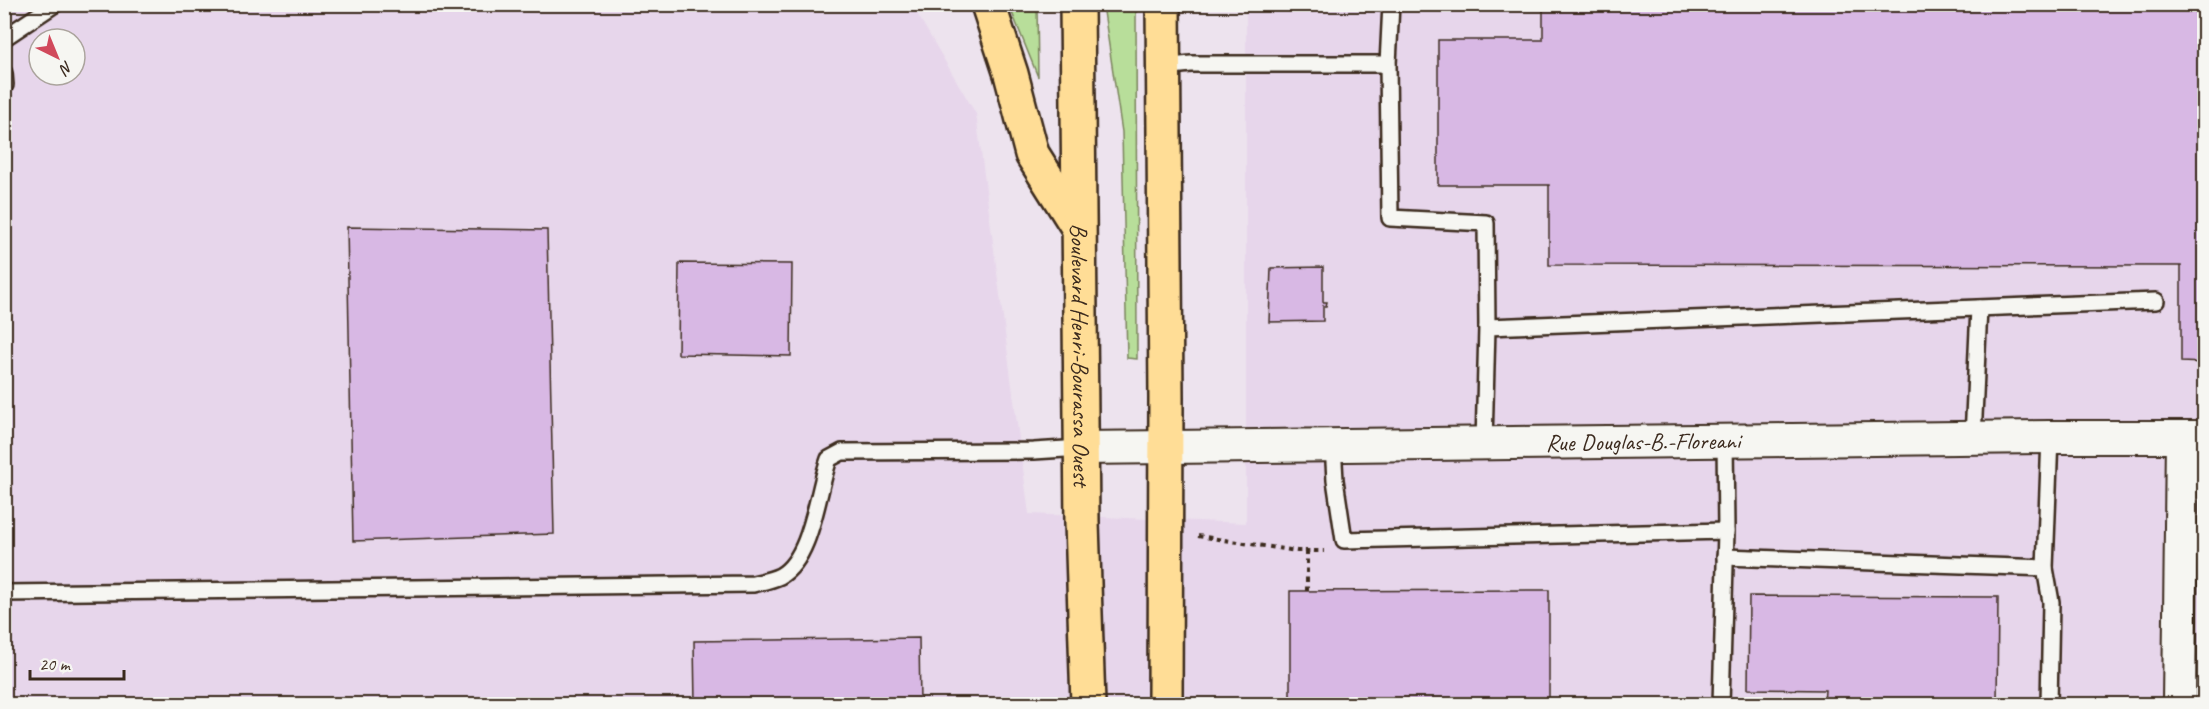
<svg xmlns="http://www.w3.org/2000/svg" width="2209" height="709" font-family="Caveat,sans-serif">
	<style>
		.built { fill: #e7d6eb; fill-rule: evenodd }
		.green { fill: #b8de9a; stroke: #7a845c; stroke-width: 1.5 }
		.building { fill: #d8b8e4; stroke: #3b2a1e; stroke-width: 1.5 }
		.lines { fill: none; stroke-linecap: round; stroke-linejoin: round }
		.lane-casing { stroke: #3b2a1e; stroke-width: 20 }
		.street-casing { stroke: #3b2a1e; stroke-width: 36 }
		.primary-casing { stroke: #3b2a1e; stroke-width: 38 }
		.path { stroke: #3b2a1e; stroke-width: 4; stroke-dasharray: 4.5 4.5; stroke-linecap: butt }
		.lane { stroke: #f6f6f2; stroke-width: 15 }
		.street { stroke: #f6f6f2; stroke-width: 32 }
		.primary { stroke: #ffdd96; stroke-width: 33 }
		.labels { text-anchor: middle; stroke-width: 5; stroke-linejoin: round; paint-order: stroke }
		.street-label { font-size: 24px; fill: #3b2a1e; stroke: #f6f6f2 }
	</style>
	<rect width="100%" height="100%" fill="#ede3ee"/>
	<filter id="ink" filterUnits="userSpaceOnUse"><feTurbulence type="fractalNoise" baseFrequency=".0167" numOctaves="2"/><feDisplacementMap in="SourceGraphic" scale="12" xChannelSelector="R" yChannelSelector="G"/><feConvolveMatrix kernelMatrix="1 2 1 2 8 2 1 2 1" color-interpolation-filters="sRGB"/></filter>
	<g filter="url(#ink)">
		<path class="built" d="M4,5H912L976,114L1029,514L1246,523V5H2204V704H5ZM39,39H75V75H39Z"/>
		<g class="green">
			<polygon points="1009,5 1037,5 1038,77"/>
			<polygon points="1103,5 1136,5 1137,359 1127,358 1122,132"/>
		</g>
		<g class="building">
			<polygon points="1543,4 2204,4 2204,363 2181,362 2181,266 1549,265 1549,185 1438,185 1438,40 1543,40"/>
			<polygon points="347,227 547,230 554,534 353,541"/>
			<polygon points="679,263 792,264 791,356 678,354"/>
			<polygon points="1323,267 1323,302 1327,302 1326,306 1323,306 1323,321 1269,322 1271,268"/>
			<polygon points="1549,590 1549,704 1290,704 1290,591"/>
			<polygon points="1749,596 1998,597 1997,704 1824,704 1825,690 1748,689"/>
			<polygon points="919,638 920,704 695,704 694,641"/>
		</g>
		<g class="lines">
			<g class="lane-casing">
				<g id="lane">
					<polyline points="4,38 55,4"/>
					<polyline points="1388,64 1390,218 1486,223 1487,327 1484,443"/>
					<polyline points="1163,67 1191,64 1388,64 1391,4"/>
					<polyline points="4,73 5,85"/>
					<polyline points="1487,327 2156,301"/>
					<polyline points="1973,438 1979,308"/>
					<polyline points="1333,445 1335,480 1344,540 1726,531 1725,440"/>
					<polyline points="1725,557 2045,568 2050,437"/>
					<polyline points="2045,568 2051,602 2049,704"/>
					<path d="M4,593L753,584C761,582 772,580 780,576C812,558 817,493 829,459L842,452L1034,451L1081,448"/>
					<polyline points="1721,704 1726,531"/>
				</g>
			</g>
			<g class="street-casing">
				<g id="street">
					<path id="s1" d="M1081,448L2050,437H2204"/>
					<polyline points="2179,704 2182,438"/>
				</g>
			</g>
			<g class="primary-casing">
				<g id="primary">
					<polyline points="988,4 1011,74 1032,154 1078,227"/>
					<path id="s2" d="M1077,4L1082,523L1088,704"/>
					<polyline points="1163,4 1166,398 1165,704"/>
				</g>
			</g>
			<g class="path">
				<polyline points="1198,536 1297,551 1324,551"/>
				<polyline points="1307,591 1307,552"/>
			</g>
			<use href="#lane" class="lane"/>
			<use href="#street" class="street"/>
			<use href="#primary" class="primary"/>
		</g>
	</g>
	<g class="labels">
		<g class="street-label">
			<text dy="8" stroke="none"><textPath href="#s2" startOffset="351">Boulevard Henri-Bourassa Ouest</textPath></text>
			<text dy="8" stroke="none"><textPath href="#s1" startOffset="562">Rue Douglas-B.-Floreani</textPath></text>
		</g>
	</g>
	<rect width="2209" height="709" fill="none" stroke="#f6f6f2" stroke-width="24"/>
	<rect x="12" y="12" width="2185" height="685" fill="none" stroke="#3b2a1e" stroke-width="2" filter="url(#ink)"/>
	<g transform="translate(57 57) rotate(137)"><circle r="28" fill="#f6f6f2" stroke="#aba49d" stroke-width="1.5"/>
	<path d="M0-4.5L10 22L0 15L-10 22Z" fill="#d1495b"/>
	<text y="-9" font-size="16" font-weight="bold" text-anchor="middle" fill="#3b2a1e">N</text>
	</g>
	<path d="M30 670v9h94v-9" fill="none" stroke="#3b2a1e" stroke-width="3"/>
	<text x="39" y="670" font-size="18" fill="#3b2a1e" stroke="#f6f6f2" stroke-width="4.5" paint-order="stroke">20 m</text>
</svg>
